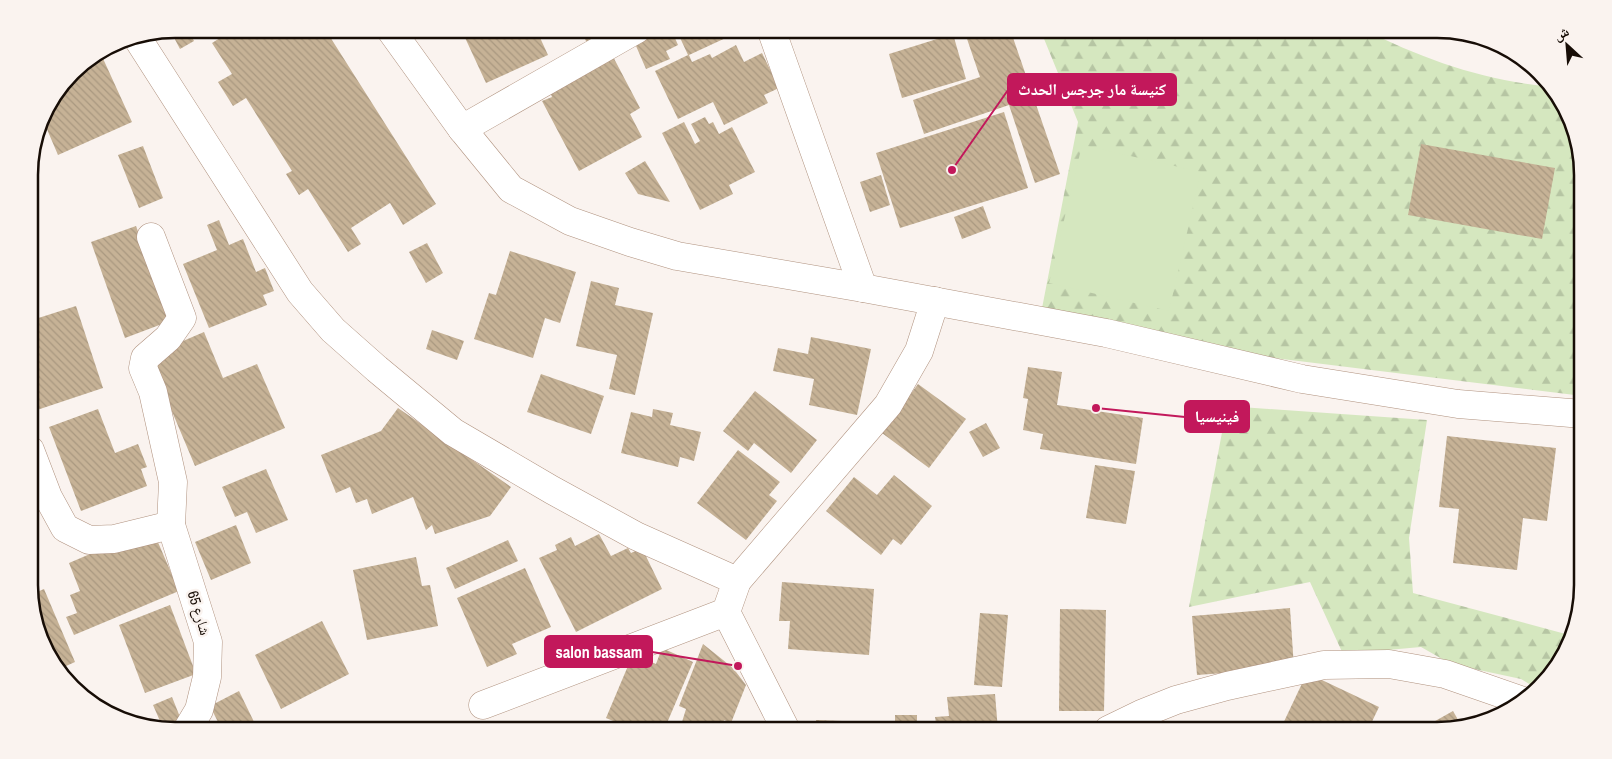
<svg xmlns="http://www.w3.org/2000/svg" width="1612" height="759" font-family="'Archivo Narrow','Noto Naskh Arabic',sans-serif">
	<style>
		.forest { fill: url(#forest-firs) }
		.pitch { fill: #d5e7bf }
		.building { fill: url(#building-back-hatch) }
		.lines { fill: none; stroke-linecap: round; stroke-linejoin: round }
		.minor-casing { stroke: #b0927f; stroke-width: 29 }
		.tertiary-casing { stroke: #b0927f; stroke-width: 29 }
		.secondary-casing { stroke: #b0927f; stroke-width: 29 }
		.minor { stroke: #fff; stroke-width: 28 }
		.tertiary { stroke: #fff; stroke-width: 28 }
		.secondary { stroke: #fff; stroke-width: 28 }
		.labels { text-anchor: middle; stroke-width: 5; stroke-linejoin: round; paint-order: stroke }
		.street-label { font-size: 15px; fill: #170d06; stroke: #faf3ef }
		.rim { fill: none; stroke: #170d06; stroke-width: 2.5 }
		.leader { fill: none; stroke: #c2185b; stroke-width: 2 }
		.callout-dot { fill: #c2185b; stroke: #faf3ef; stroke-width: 2 }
		.callout { fill: #c2185b; stroke: #c2185b; stroke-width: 2 }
		.callout-label { font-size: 16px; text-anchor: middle; font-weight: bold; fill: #fff }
	</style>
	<defs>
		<pattern id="forest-firs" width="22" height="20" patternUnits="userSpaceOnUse" patternTransform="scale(1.25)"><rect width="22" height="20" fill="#d5e7bf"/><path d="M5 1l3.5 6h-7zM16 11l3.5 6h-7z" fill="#b6c5a3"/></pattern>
		<pattern id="building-back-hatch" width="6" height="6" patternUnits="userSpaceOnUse" patternTransform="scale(1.25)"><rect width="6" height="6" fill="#c6b296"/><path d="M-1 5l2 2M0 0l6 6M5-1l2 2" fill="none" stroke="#a99880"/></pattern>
	</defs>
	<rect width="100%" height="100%" fill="#faf3ef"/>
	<g class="forest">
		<path d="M1040,29H1363C1425,60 1484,81 1554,87L1582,156L1583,396L1038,329L1078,122Z"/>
		<polygon points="1227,406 1427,420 1409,538 1413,593 1573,636 1572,641 1534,687 1521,679 1451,664 1421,647 1343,654 1310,582 1189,607"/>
	</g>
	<polygon class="pitch" points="1082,145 1201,172 1169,311 1049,283"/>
	<g class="building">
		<polygon points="174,29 198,29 190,33 194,41 180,49 170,30"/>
		<polygon points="234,29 325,29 436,204 403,225 390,203 351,228 361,244 348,252 308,189 299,195 286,174 292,171 246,98 233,106 218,82 232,74 212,43"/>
		<polygon points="461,29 536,29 548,55 486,83"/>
		<polygon points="580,29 610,29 603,32 605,39 589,47"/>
		<polygon points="656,29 671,29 678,45 666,51 670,59 646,69 633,39"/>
		<polygon points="676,29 727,29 730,36 689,55 692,62 710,54 712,58 736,45 744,62 762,53 779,88 764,95 768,103 724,125 713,102 678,119 655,71 688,55"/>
		<polygon points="987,29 1010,29 1060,174 1035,183 1009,105 924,134 913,100 980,77 966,36"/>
		<polygon points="953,34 966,79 902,98 889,54"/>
		<polygon points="609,49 640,108 630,114 642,137 579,171 542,101 552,97 549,90"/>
		<polygon points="100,52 132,122 58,155 43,120 53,116 48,104 78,65"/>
		<polygon points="1004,112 1028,188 900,228 876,153"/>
		<polygon points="705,117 709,124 713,122 719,134 732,127 755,172 729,185 733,194 700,210 662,133 684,122 695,144 700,141 691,124"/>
		<polygon points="1421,144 1555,168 1542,239 1408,215"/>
		<polygon points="143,146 163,198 139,208 118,155"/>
		<polygon points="645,161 670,202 638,194 625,173"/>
		<polygon points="881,175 890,205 870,212 860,182"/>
		<polygon points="983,206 991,228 962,239 954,217"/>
		<polygon points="219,220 229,245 243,239 256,272 265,268 274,291 263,295 267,305 209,328 183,264 217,250 207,225"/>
		<polygon points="136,226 170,321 125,338 91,242"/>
		<polygon points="427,243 443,273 426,283 409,252"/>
		<polygon points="510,251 576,272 560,323 545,318 533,358 474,339 489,293 496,295"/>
		<polygon points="591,281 619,288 615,305 653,313 635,395 609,389 617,355 576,346"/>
		<polygon points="76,306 103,388 34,411 30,399 29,321"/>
		<polygon points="432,330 464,341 457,360 426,349"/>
		<polygon points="204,332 223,378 257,364 285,428 195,466 152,364 155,353"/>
		<polygon points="811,337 871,349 857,415 809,405 814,379 773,371 778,348 808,354"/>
		<polygon points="1028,367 1062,372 1057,405 1143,418 1136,464 1040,449 1043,434 1023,430 1028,399 1023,398"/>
		<polygon points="541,374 604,396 591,434 527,412"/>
		<polygon points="918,384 966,419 929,468 882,433"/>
		<polygon points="755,391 817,440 791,473 754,443 748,451 723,431"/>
		<polygon points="398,408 511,487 490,516 435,534 432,525 426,530 413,497 372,514 367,499 356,503 350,487 336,493 321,455 381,431"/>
		<polygon points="98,409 115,453 138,444 147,467 141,469 147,486 81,511 49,427"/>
		<polygon points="653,409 673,413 670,425 701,432 694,461 680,457 678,467 621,453 631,412 652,417"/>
		<polygon points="986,423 1000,448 983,457 969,432"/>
		<polygon points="1447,436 1556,448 1547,521 1523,518 1517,570 1453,563 1459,509 1439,507"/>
		<polygon points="738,450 780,482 769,495 777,501 746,540 697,503"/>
		<polygon points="1095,465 1135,471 1126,524 1086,518"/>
		<polygon points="266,469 288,520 256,533 247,512 235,517 222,487"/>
		<polygon points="894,475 932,506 901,545 893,539 881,555 826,511 854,477 877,495"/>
		<polygon points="30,519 39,539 30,543"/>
		<polygon points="236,525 251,563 211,580 195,542"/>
		<polygon points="154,533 179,591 74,635 66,617 77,613 70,595 80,591 69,563 111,545"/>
		<polygon points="599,534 611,556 628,548 631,553 642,548 662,589 576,632 539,558 557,550 555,545 571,537 575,546"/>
		<polygon points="508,540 518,561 455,589 446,568"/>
		<polygon points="416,557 422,586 430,585 438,626 367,640 353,570"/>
		<polygon points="525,568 551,627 512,644 517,654 487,667 457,598"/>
		<polygon points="782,582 874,589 869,655 788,649 790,621 779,621"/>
		<polygon points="44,589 75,662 57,670 30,604 30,595"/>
		<polygon points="170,605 196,674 145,693 119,625"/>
		<polygon points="1290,608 1294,668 1197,675 1192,616"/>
		<polygon points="1060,609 1106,610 1104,711 1059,711"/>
		<polygon points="980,613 1008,615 1002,687 974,685"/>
		<polygon points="322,621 349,674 281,709 255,655"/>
		<polygon points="703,644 733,668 746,685 731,723 724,720 720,730 703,730 682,722 686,709 679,706"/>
		<polygon points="662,648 693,662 664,730 635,730 606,718 633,654 656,664"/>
		<polygon points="1307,673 1379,707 1368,730 1280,730"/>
		<polygon points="239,691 258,730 222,730 210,706"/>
		<polygon points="995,694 998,730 919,730 918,725 936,723 935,717 949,716 947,697"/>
		<polygon points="172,697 184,727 174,730 163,728 153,705"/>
		<polygon points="1453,711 1461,725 1447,730 1431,730 1428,725"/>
		<rect x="895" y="715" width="22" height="15"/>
		<polygon points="816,720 842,721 842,730 816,730"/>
	</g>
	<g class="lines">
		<g class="minor-casing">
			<g id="minor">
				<polyline points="136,36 300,292 333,330 377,369 453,432 552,490 636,536 737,581"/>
				<polyline points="462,129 637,29"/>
				<polyline points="151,237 182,318 168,338 145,358 143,368 153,392 173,482 171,525 208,642 207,677 199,710 187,730"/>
				<polyline points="30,450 48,497 65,528 89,540 114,539 171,525"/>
				<polyline points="483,705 726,612"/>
				<polyline points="786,730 726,612 737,581 888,405 919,351 935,301"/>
				<polyline points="1108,730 1141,714 1176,700 1227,686 1324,665 1389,664 1445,674 1523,701"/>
			</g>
		</g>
		<g class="tertiary-casing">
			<polyline id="tertiary" points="771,29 863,288"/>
		</g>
		<g class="secondary-casing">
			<polyline id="secondary" points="390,29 462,129 511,189 570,221 630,242 677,256 863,288 1106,333 1302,379 1458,404 1583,414"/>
		</g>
		<use href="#minor" class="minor"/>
		<use href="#tertiary" class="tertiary"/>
		<use href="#secondary" class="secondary"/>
	</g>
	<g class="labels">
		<g class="street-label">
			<text transform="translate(199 613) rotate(73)" y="5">شارع 65</text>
		</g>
	</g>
	<path d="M0 0H1612V759H0ZM175 38H1437A137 137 0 0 1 1574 175V585A137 137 0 0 1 1437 722H175A137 137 0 0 1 38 585V175A137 137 0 0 1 175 38Z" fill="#faf3ef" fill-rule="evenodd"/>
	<path class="rim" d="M175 38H1437A137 137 0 0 1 1574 175V585A137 137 0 0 1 1437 722H175A137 137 0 0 1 38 585V175A137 137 0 0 1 175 38Z"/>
	<path class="leader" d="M952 170L1008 90M1096 408L1185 417M738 666L652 652"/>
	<g class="callout-dot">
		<circle cx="952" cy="170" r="5"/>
		<circle cx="1096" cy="408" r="5"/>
		<circle cx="738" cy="666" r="5"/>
	</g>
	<g class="callout">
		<rect x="1008" y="74" width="168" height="31" rx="5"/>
		<rect x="1185" y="401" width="64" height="31" rx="5"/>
		<rect x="545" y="636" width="107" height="31" rx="5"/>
	</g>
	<g class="callout-label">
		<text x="1092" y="95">كنيسة مار جرجس الحدث</text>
		<text x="1217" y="422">فينيسيا</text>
		<text x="599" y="658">salon bassam</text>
	</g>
	<g transform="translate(1567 45) rotate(334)" stroke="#faf3ef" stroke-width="4" paint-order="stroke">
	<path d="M0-4L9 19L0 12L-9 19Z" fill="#170d06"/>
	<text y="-8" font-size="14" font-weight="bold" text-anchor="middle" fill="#170d06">ش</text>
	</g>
</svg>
